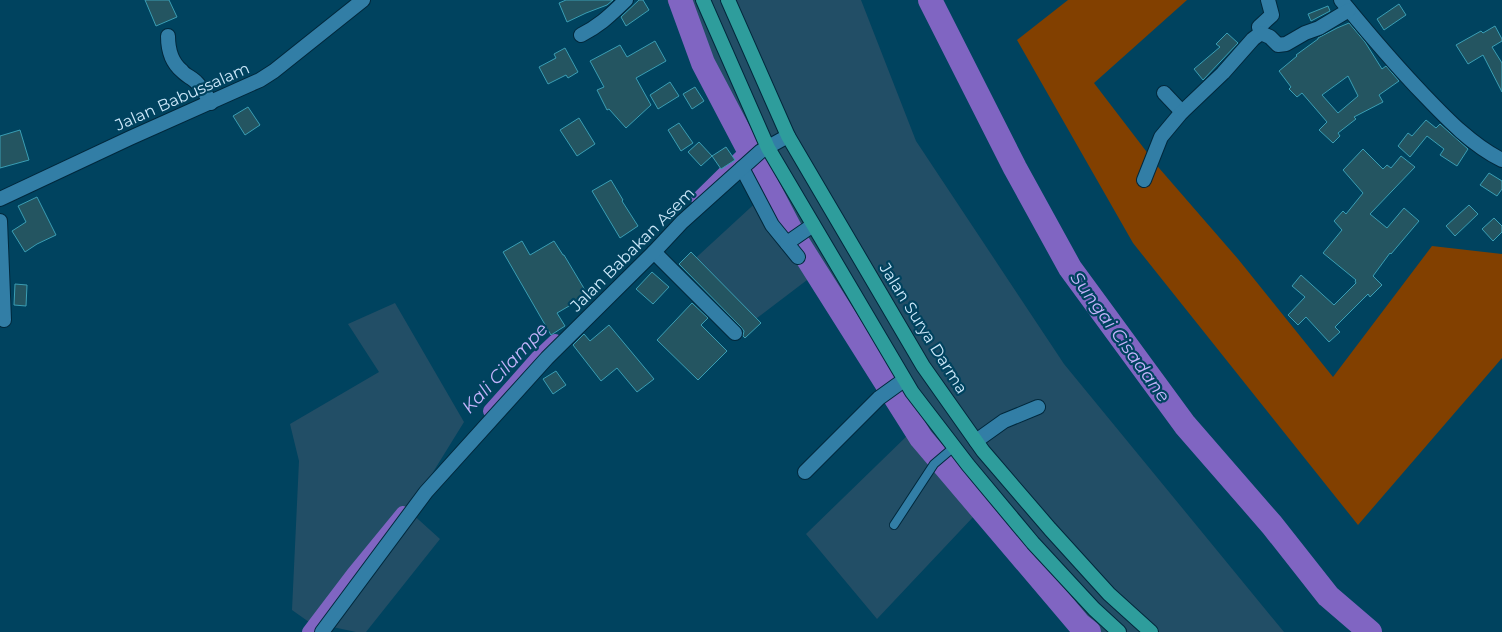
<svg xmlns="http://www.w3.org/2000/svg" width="1502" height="632" font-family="Montserrat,sans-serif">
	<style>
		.built { fill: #224e66 }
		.green { fill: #824000 }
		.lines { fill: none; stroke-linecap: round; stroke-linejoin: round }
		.canal { stroke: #8065c2; stroke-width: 14 }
		.river { stroke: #8065c2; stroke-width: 24 }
		.building { fill: #245561; stroke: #3a9eb4; fill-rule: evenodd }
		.service-casing { stroke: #00283c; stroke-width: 10 }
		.minor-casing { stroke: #00283c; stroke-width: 16 }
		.tertiary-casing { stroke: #00283c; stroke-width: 16 }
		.primary-casing { stroke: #00283c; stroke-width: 16 }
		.service { stroke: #327ea6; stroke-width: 8 }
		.minor { stroke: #327ea6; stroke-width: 14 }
		.tertiary { stroke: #327ea6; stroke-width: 14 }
		.primary { stroke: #2e9d9c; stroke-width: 14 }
		.labels { text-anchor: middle; stroke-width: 4.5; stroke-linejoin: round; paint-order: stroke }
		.street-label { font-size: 16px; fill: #cde9fb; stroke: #00435f }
		.water-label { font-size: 18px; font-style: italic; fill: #c5b4fc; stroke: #00435f }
	</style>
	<rect width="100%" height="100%" fill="#00435f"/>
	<g class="built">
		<polygon points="667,0 861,0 916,141 1064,364 1284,632 1084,632 1021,568 975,515 877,619 806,534 911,432 811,277 749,324 687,266 762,197 716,106"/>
		<polygon points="395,303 464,422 409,511 440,539 366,632 356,632 309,622 292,610 299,461 290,424 379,372 348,324"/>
	</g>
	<polygon class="green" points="1068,0 1187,0 1094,83 1159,168 1238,259 1333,377 1432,246 1502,254 1502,358 1358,525 1133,243 1017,40"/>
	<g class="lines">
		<g class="canal">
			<polyline points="698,199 749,149"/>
			<polyline points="490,411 538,357 555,341"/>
			<polyline points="309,632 353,574 403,513"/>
		</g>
		<g class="river">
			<polyline points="680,0 703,63 796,240 921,438 1079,624 1089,632"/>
			<polyline points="930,0 1015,168 1070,268 1185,425 1272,525 1328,596 1370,632"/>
		</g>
	</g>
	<g class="building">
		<polygon points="145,0 169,0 177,17 156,26"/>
		<polygon points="566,0 613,0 607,5 586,13 567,22 559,3"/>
		<polygon points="639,0 643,0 649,10 626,26 621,17"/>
		<polygon points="1399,4 1406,15 1384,30 1377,19"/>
		<polygon points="1328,6 1330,11 1311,21 1308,14"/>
		<path d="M1349,23L1365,42L1382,69L1386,66L1399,81L1379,95L1383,102L1354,117L1356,119L1338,133L1340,136L1333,143L1319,130L1327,122L1302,93L1297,97L1289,89L1291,87L1279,71L1297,56L1296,55L1318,39V38L1337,28ZM1348,76L1358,96L1338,113L1322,95Z"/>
		<polygon points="1495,26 1502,39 1502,41 1492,47 1502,63 1502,92 1483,55 1468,64 1456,45 1481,31 1483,33"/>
		<polygon points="1227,33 1238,43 1203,80 1194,69 1220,47 1216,44"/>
		<polygon points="655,41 666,61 636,78 651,105 626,128 609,109 607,110 597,90 604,87 590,61 620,45 627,57"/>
		<polygon points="565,48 578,72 568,78 566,75 548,84 539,67 556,58 554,54"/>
		<polygon points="670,82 679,96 658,109 650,95"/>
		<polygon points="695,87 704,101 692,109 683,94"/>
		<polygon points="248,107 260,125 245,135 233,116"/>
		<polygon points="579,118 595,144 577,156 560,130"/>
		<polygon points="1426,120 1436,128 1440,124 1468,149 1457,166 1440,155 1444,149 1427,136 1410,157 1398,146 1408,133 1412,136"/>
		<polygon points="679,123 693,143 681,151 668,130"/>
		<polygon points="20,130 29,160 0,168 0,136"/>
		<polygon points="699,142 712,156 701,166 688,152"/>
		<polygon points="726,147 735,160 721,169 712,156"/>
		<polygon points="1363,149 1383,169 1387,165 1391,168 1401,156 1415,167 1370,214 1387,228 1404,208 1419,221 1391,254 1390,253 1373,276 1382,285 1370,297 1368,294 1335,327 1340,332 1329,342 1306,317 1298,325 1288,315 1305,297 1292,286 1301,275 1334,305 1356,283 1355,281 1356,280 1323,253 1342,230 1334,221 1343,211 1346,214 1363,193 1343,170"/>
		<polygon points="1489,173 1502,181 1502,189 1497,196 1480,185"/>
		<polygon points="611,180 623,200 622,201 638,226 620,238 592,191"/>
		<polygon points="37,197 56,235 37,244 25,252 12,231 26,222 18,206"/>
		<polygon points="1469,205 1478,214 1455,236 1446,226"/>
		<polygon points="1494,218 1502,226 1502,232 1493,241 1482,229"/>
		<polygon points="522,241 530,255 554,241 563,255 564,255 588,295 557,313 565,326 551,335 503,252"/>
		<polygon points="691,252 761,323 745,338 743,336 744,331 741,327 679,264"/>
		<polygon points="652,272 669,287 653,304 636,289"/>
		<polygon points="15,284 27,285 26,306 14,305"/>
		<polygon points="692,303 708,318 701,325 727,351 698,380 657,340"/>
		<polygon points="609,325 654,379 637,392 617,368 601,381 573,345 584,334 590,341"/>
		<polygon points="556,371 566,385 553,394 543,379"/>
	</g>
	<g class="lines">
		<g class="service-casing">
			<polyline id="service" points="894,525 934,464 954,447"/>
		</g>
		<g class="minor-casing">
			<g id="minor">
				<path d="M1341,0C1368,33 1395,65 1425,96C1448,120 1472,145 1502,160"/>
				<polyline points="1261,33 1259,27 1272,15 1268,0"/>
				<path d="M581,35C602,24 610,15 626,0"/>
				<path d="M168,36C168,50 171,62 182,71C186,76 193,78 197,83C203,89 207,96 211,103"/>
				<polyline points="1164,93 1182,112"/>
				<polyline points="742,168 772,225 798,257"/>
				<polyline points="1144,180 1161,137 1181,113 1223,73 1253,39 1261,33 1270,37 1278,45 1286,44 1305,33 1319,28 1349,10"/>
				<polyline points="0,199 130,138 260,80 274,71 363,0"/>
				<polyline points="0,221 4,320"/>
				<polyline points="787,243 813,225"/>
				<polyline points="654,252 735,333"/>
				<polyline points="976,441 1004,421 1038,407"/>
				<polyline points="805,472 879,398 904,380"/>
			</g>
		</g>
		<g class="tertiary-casing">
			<polyline id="tertiary" points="322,632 426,492 547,358 654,252 682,222 761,151 788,136"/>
		</g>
		<g class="primary-casing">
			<g id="primary">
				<polyline points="703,0 768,148 912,392 968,465 1033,543 1094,609 1119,632"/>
				<polyline points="728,0 788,136 923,366 983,451 1050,529 1109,594 1151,632"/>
			</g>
		</g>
		<use href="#service" class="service"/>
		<use href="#minor" class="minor"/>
		<use href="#tertiary" class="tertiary"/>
		<use href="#primary" class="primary"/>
	</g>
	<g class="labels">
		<g class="street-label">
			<text transform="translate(182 96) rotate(-24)" y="6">Jalan Babussalam</text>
			<text transform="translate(632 249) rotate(-45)" y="6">Jalan Babakan Asem</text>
			<text transform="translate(924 328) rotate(58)" y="6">Jalan Surya Darma</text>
		</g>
		<g class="water-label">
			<text transform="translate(1120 337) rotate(54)" y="6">Sungai Cisadane</text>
			<text transform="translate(505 368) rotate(-47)" y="6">Kali Cilampe</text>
		</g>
	</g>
</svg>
